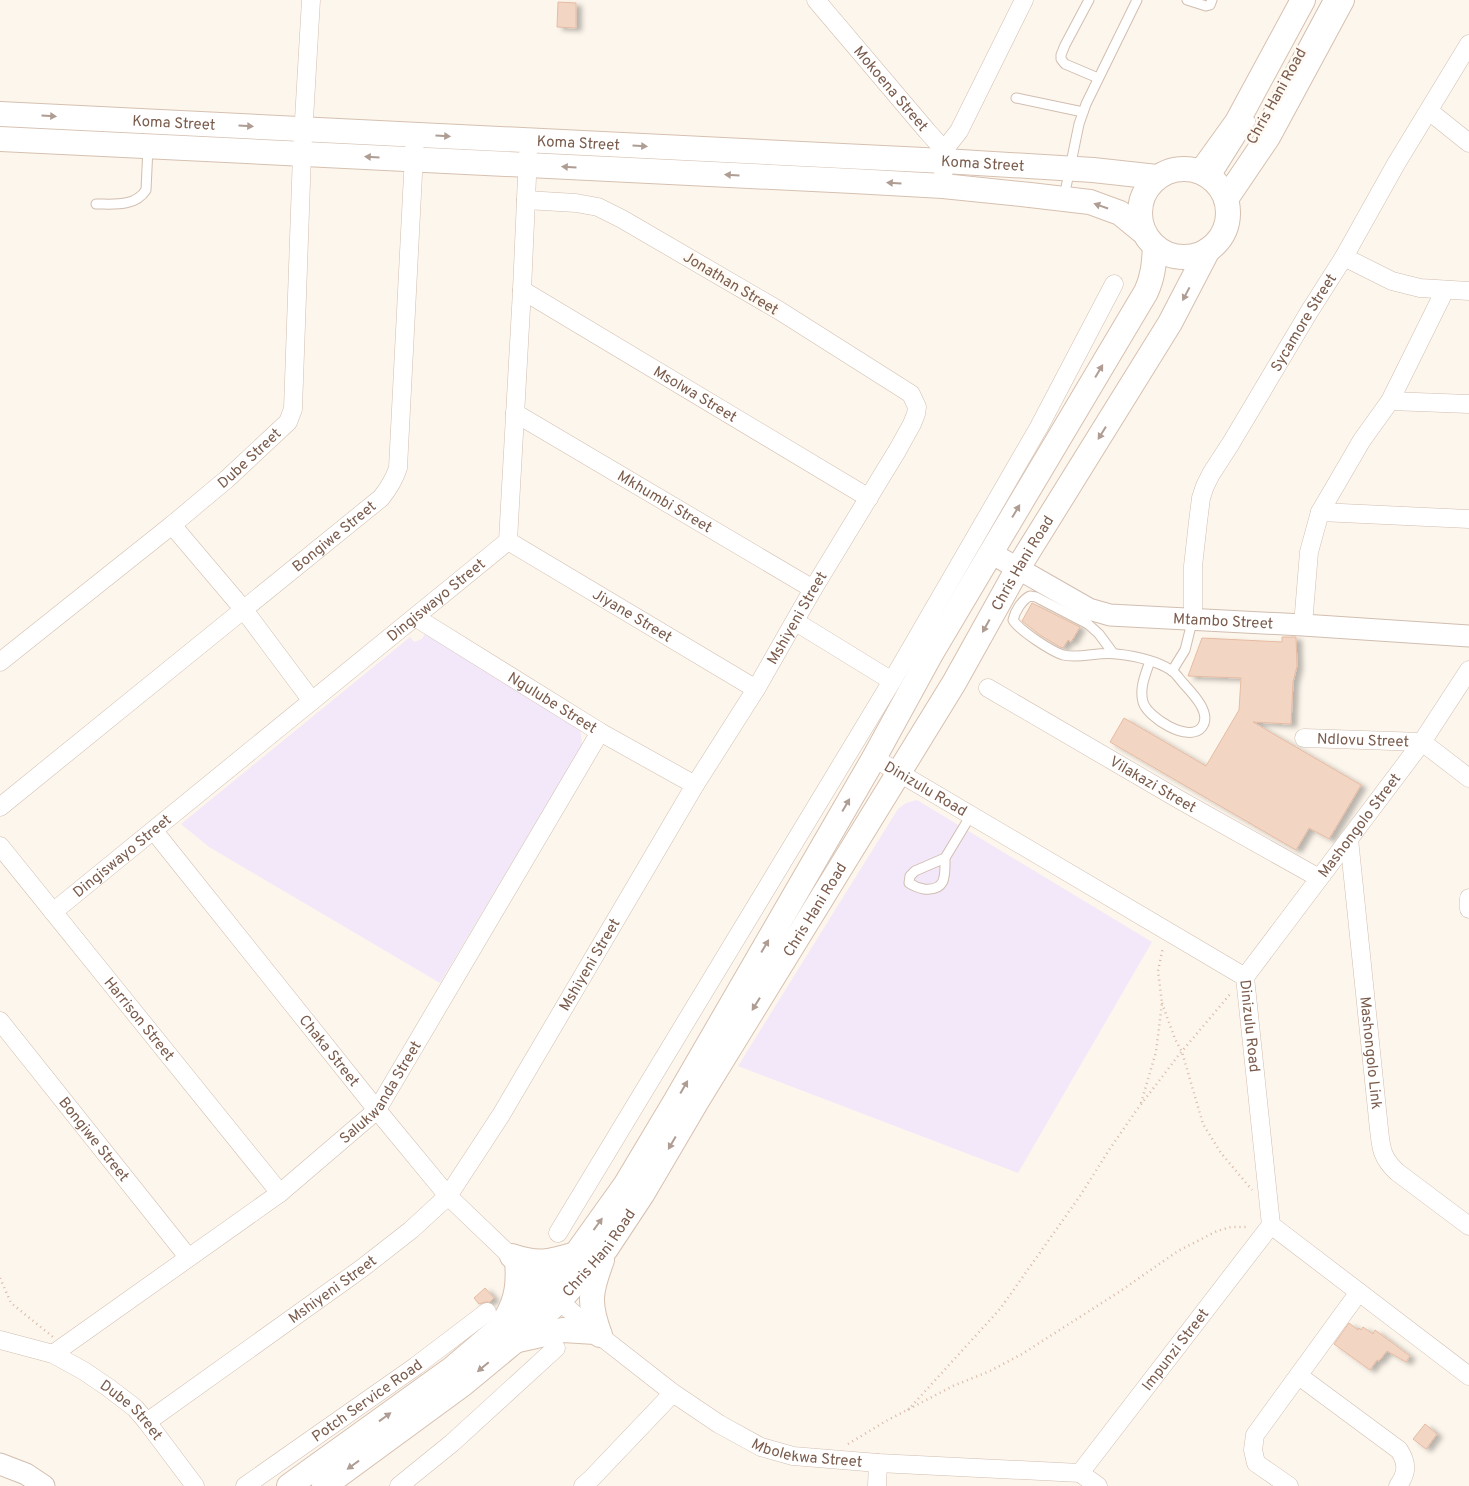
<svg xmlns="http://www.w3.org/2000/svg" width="1469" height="1486" font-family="Overpass,sans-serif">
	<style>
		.education { fill: #f3e8fa }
		.building { fill: #f3d5c3; stroke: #e6bba3; filter: url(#shadow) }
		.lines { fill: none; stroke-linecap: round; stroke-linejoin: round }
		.service-casing { stroke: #d1beb0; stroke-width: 11 }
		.minor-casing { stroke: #d1beb0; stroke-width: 19 }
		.tertiary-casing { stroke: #d1beb0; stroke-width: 23 }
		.secondary-casing { stroke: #d6c0b0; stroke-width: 26 }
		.path { stroke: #d9b8a5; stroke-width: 2.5; stroke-dasharray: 1 4; stroke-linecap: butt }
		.service { stroke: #fff; stroke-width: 9 }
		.minor { stroke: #fff; stroke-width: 18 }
		.tertiary { stroke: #fff; stroke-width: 21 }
		.secondary { stroke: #fff; stroke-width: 24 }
		.oneway { fill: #af9d94 }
		.labels { text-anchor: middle; stroke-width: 5; stroke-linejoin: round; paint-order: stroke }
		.street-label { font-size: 15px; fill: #7a5c4d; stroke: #fffaf3 }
	</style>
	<defs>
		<filter id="shadow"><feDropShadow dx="5.5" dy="3" stdDeviation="2.5" flood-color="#0004"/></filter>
	</defs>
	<rect width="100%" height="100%" fill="#fdf6ec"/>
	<g class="education">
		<polygon points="425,633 580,726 582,745 440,983 209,847 181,824 410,637 414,642 422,639"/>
		<polygon points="917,800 1152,942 1018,1173 738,1066 898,809 906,803"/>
	</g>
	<g class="building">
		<polygon points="558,2 576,3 576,28 557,27"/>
		<polygon points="1032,603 1080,627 1071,642 1068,640 1063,648 1060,647 1040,635 1022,621"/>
		<polygon points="1282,637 1296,637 1297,666 1293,682 1291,724 1253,722 1361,785 1329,839 1309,828 1296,850 1110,742 1124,718 1206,766 1239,710 1241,678 1188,676 1202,638 1282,642"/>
		<polygon points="485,1288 494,1298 490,1302 485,1302 479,1304 474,1298"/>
		<polygon points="1349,1323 1358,1330 1359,1328 1361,1330 1363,1327 1373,1334 1375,1330 1410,1356 1406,1362 1387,1351 1379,1361 1377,1360 1370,1370 1334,1344"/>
		<polygon points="1425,1424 1437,1434 1426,1449 1413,1439"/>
	</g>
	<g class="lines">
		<g class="service-casing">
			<g id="service">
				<polyline points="1089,0 1065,45 1061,55 1061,59 1065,64 1098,78"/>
				<polyline points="1187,0 1206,6 1210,5 1212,0"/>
				<polyline points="1016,98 1083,112"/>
				<polyline points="1268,112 1328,0"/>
				<polyline points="1214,180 1251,121"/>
				<polyline points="1064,197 1079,124 1086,104 1137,0"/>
				<path d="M96,204C114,204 135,207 146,190L148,147"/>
				<path d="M1113,653L1099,634L1088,624L1036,597L1030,596C1022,600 1015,611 1013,620C1020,631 1051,651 1063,655C1081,659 1099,651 1117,654C1135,656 1155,660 1171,670C1176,673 1180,680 1184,684C1193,694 1212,713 1202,727C1189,744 1147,717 1143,702C1139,688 1146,673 1150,661"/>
				<polyline points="1172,671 1185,650 1193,618"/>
				<path d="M945,858C945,875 947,891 924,889C918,888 915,887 909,883L910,876L915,871L945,858L971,815"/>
			</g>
		</g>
		<g class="minor-casing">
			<g id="minor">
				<path id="s1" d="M816,0L927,131L944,150L943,186"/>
				<polyline points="1429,111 1469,143"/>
				<polyline points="944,150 959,131 1024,0"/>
				<polyline points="1344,257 1392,281 1420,288 1469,291"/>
				<path id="s2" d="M522,290L869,498"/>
				<polyline points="1390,401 1469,404"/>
				<path id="s3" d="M515,413L813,589"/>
				<polyline points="1320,512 1469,519"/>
				<polyline points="172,525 244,610 312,701"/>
				<path id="s4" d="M508,541L756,689"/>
				<path id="s5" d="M415,617L600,732L695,785"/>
				<path id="s6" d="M1193,618V566L1198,522L1201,498L1205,486L1211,474L1231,443L1309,312L1344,257L1396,164L1469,44"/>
				<polyline points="796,622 892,681"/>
				<polyline points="1303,625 1309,552 1320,512 1362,440 1390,401 1445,290"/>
				<path id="s7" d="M0,662L172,525L227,479L288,422L293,409L302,154L311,0"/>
				<path id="s8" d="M988,688L1180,800L1319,878"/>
				<path id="s9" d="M1304,738L1422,742L1469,778"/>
				<path id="s10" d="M874,758L1245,977L1271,1225L1469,1376"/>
				<path id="s11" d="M0,807L381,498C389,488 394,480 398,468L415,135"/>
				<path id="s12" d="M154,831L377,1110L448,1196L543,1287L595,1332L673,1393L719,1424L761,1447L793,1456L878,1463L1080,1473L1098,1486"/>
				<path id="s13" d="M1349,839L1379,1129C1381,1149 1382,1158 1397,1172L1469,1226"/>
				<path id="s14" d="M0,846L280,1193"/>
				<polyline points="1469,898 1469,909"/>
				<path id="s15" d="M53,912L508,541L522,290L528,154"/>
				<path id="s16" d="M1245,977L1422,742L1469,670"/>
				<path id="s17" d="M0,1021L188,1257"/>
				<polyline points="558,1233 892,681 1039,427 1114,284"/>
				<path id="s18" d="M0,1340L53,1354L84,1371L109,1388L135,1408L147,1422L195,1486"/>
				<path id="s19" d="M53,1354L280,1193L377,1110L600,732"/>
				<path d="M1299,1376L1399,1450C1408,1464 1407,1473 1398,1486"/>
				<path id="s20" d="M147,1422L361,1269L411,1230L448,1196L501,1115L695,785L756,689L813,589L897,451L912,424L916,414L917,407L911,394L780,311L622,219L598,207L576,203L526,200"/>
				<path id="s21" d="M1080,1473L1271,1225"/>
				<path id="s22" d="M245,1486L416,1366L487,1312"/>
				<polyline points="399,1486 452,1443 556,1348"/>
				<polyline points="583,1486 592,1478 673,1393"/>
				<polyline points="877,1486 878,1463"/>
				<polyline points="1289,1486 1256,1463 1253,1450 1255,1435 1359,1292"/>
			</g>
		</g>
		<g class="tertiary-casing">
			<g id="tertiary">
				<path id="s23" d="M991,553L1089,609L1110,615L1303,625L1469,636"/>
				<polyline points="0,1464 26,1474 44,1486"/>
			</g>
		</g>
		<g class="secondary-casing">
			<g id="secondary">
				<path id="s24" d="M0,114L944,161L1093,170L1157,177"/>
				<polyline points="0,139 853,181 943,186 1030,195 1090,202 1120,213 1142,231"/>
				<circle cx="1184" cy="213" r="44"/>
				<polyline points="1201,172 1237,122 1303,0"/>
				<polyline points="1226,199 1268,137 1342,0"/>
				<path d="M512,1256C538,1265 550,1262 576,1254"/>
				<path d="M506,1318C517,1300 519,1282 517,1261"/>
				<path d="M600,1335C588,1303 590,1292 602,1260"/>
				<polyline points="518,1340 563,1330 595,1332"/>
				<path d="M289,1486L453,1368L500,1328L576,1254L626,1184L675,1102L874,758L932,652L1146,292C1153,277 1154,264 1155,247"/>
				<path id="s25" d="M324,1486L463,1384L515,1341L559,1301L606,1249L643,1193L697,1101L954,683L1018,568L1170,323L1208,250"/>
			</g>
		</g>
		<g class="path">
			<polyline points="1162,1003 1175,1039 1182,1052 1203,1124 1221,1153 1252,1190"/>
			<polyline points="1141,1103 1156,1052 1162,1003 1158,971 1163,947"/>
			<polyline points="0,1278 11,1303 53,1337"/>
			<polyline points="908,1410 1000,1309 1080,1196 1109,1150 1136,1111 1178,1056 1231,993"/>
			<polyline points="848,1444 886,1421 953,1386 990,1371 1022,1354 1119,1292 1178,1251 1217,1231 1231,1227 1249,1227"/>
		</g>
		<use href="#service" class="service"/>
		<use href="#minor" class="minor"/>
		<use href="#tertiary" class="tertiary"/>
		<use href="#secondary" class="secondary"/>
	</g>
	<defs><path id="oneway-solid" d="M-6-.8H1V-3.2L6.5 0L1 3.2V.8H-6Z" transform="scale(1.25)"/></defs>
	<g class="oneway">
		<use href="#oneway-solid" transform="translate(49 116) rotate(3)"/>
		<use href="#oneway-solid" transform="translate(246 126) rotate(3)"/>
		<use href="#oneway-solid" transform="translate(443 136) rotate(3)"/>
		<use href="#oneway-solid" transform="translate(640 146) rotate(3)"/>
		<use href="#oneway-solid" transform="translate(372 157) rotate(-177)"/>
		<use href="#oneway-solid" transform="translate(569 167) rotate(-177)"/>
		<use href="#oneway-solid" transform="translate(732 175) rotate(-177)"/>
		<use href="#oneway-solid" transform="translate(894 183) rotate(-176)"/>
		<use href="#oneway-solid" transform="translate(1101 206) rotate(-161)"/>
		<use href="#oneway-solid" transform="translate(1186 294) rotate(118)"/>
		<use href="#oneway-solid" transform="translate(1099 371) rotate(-59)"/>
		<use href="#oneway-solid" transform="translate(1102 433) rotate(122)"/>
		<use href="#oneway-solid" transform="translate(1016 511) rotate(-59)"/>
		<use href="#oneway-solid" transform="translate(986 626) rotate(119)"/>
		<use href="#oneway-solid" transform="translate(846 805) rotate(-60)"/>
		<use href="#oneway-solid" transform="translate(765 946) rotate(-60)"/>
		<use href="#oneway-solid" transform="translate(756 1004) rotate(122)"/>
		<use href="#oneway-solid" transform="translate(684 1087) rotate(-60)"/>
		<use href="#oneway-solid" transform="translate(672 1143) rotate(120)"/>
		<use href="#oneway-solid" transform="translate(598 1224) rotate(-54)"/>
		<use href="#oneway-solid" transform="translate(483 1367) rotate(140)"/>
		<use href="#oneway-solid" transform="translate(385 1417) rotate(-36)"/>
		<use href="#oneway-solid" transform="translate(353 1465) rotate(144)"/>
	</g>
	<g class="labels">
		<g class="street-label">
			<text dy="5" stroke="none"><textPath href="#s1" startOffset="116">Mokoena Street</textPath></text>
			<text transform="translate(1276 96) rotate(-61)" y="5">Chris Hani Road</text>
			<text dy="5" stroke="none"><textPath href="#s24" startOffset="174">Koma Street</textPath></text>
			<text dy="5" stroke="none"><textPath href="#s24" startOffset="579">Koma Street</textPath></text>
			<text dy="5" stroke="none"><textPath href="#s24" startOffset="984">Koma Street</textPath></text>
			<text transform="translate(731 283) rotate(31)" y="5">Jonathan Street</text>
			<text dy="5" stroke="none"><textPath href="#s6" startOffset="324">Sycamore Street</textPath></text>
			<text dy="5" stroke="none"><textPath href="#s2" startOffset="202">Msolwa Street</textPath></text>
			<text dy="5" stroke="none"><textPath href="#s7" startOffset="322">Dube Street</textPath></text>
			<text dy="5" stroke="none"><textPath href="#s3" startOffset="174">Mkhumbi Street</textPath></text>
			<text dy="5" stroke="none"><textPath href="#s11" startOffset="430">Bongiwe Street</textPath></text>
			<text dy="5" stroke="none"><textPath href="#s25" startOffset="1172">Chris Hani Road</textPath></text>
			<text dy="5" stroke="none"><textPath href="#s15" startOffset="494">Dingiswayo Street</textPath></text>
			<text dy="5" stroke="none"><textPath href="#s4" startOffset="145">Jiyane Street</textPath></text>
			<text dy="5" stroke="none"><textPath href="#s20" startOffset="1052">Mshiyeni Street</textPath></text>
			<text dy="5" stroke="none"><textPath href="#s23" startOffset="248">Mtambo Street</textPath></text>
			<text dy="5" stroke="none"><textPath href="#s5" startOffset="162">Ngulube Street</textPath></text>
			<text dy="5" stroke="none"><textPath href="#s9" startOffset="59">Ndlovu Street</textPath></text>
			<text dy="5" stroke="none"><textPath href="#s8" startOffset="191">Vilakazi Street</textPath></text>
			<text dy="5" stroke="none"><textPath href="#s10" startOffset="60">Dinizulu Road</textPath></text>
			<text dy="5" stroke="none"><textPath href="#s16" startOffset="190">Mashongolo Street</textPath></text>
			<text dy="5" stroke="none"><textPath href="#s15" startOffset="89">Dingiswayo Street</textPath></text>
			<text dy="5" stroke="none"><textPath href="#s25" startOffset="768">Chris Hani Road</textPath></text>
			<text dy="5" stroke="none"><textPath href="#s20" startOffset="648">Mshiyeni Street</textPath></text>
			<text dy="5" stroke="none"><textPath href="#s14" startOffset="222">Harrison Street</textPath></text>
			<text dy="5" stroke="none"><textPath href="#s10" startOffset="480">Dinizulu Road</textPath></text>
			<text dy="5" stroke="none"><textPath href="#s12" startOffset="281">Chaka Street</textPath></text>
			<text dy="5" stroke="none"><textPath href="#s13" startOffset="215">Mashongolo Link</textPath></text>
			<text dy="5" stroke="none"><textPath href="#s19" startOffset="422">Salukwanda Street</textPath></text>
			<text dy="5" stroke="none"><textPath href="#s17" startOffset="151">Bongiwe Street</textPath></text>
			<text dy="5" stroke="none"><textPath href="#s25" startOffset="362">Chris Hani Road</textPath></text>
			<text dy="5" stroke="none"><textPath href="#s20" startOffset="228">Mshiyeni Street</textPath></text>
			<text dy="5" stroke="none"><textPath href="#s21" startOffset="156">Impunzi Street</textPath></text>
			<text dy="5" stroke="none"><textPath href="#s22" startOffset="149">Potch Service Road</textPath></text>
			<text dy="5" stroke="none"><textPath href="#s18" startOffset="152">Dube Street</textPath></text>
			<text dy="5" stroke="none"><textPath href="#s12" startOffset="918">Mbolekwa Street</textPath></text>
		</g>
	</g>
</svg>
